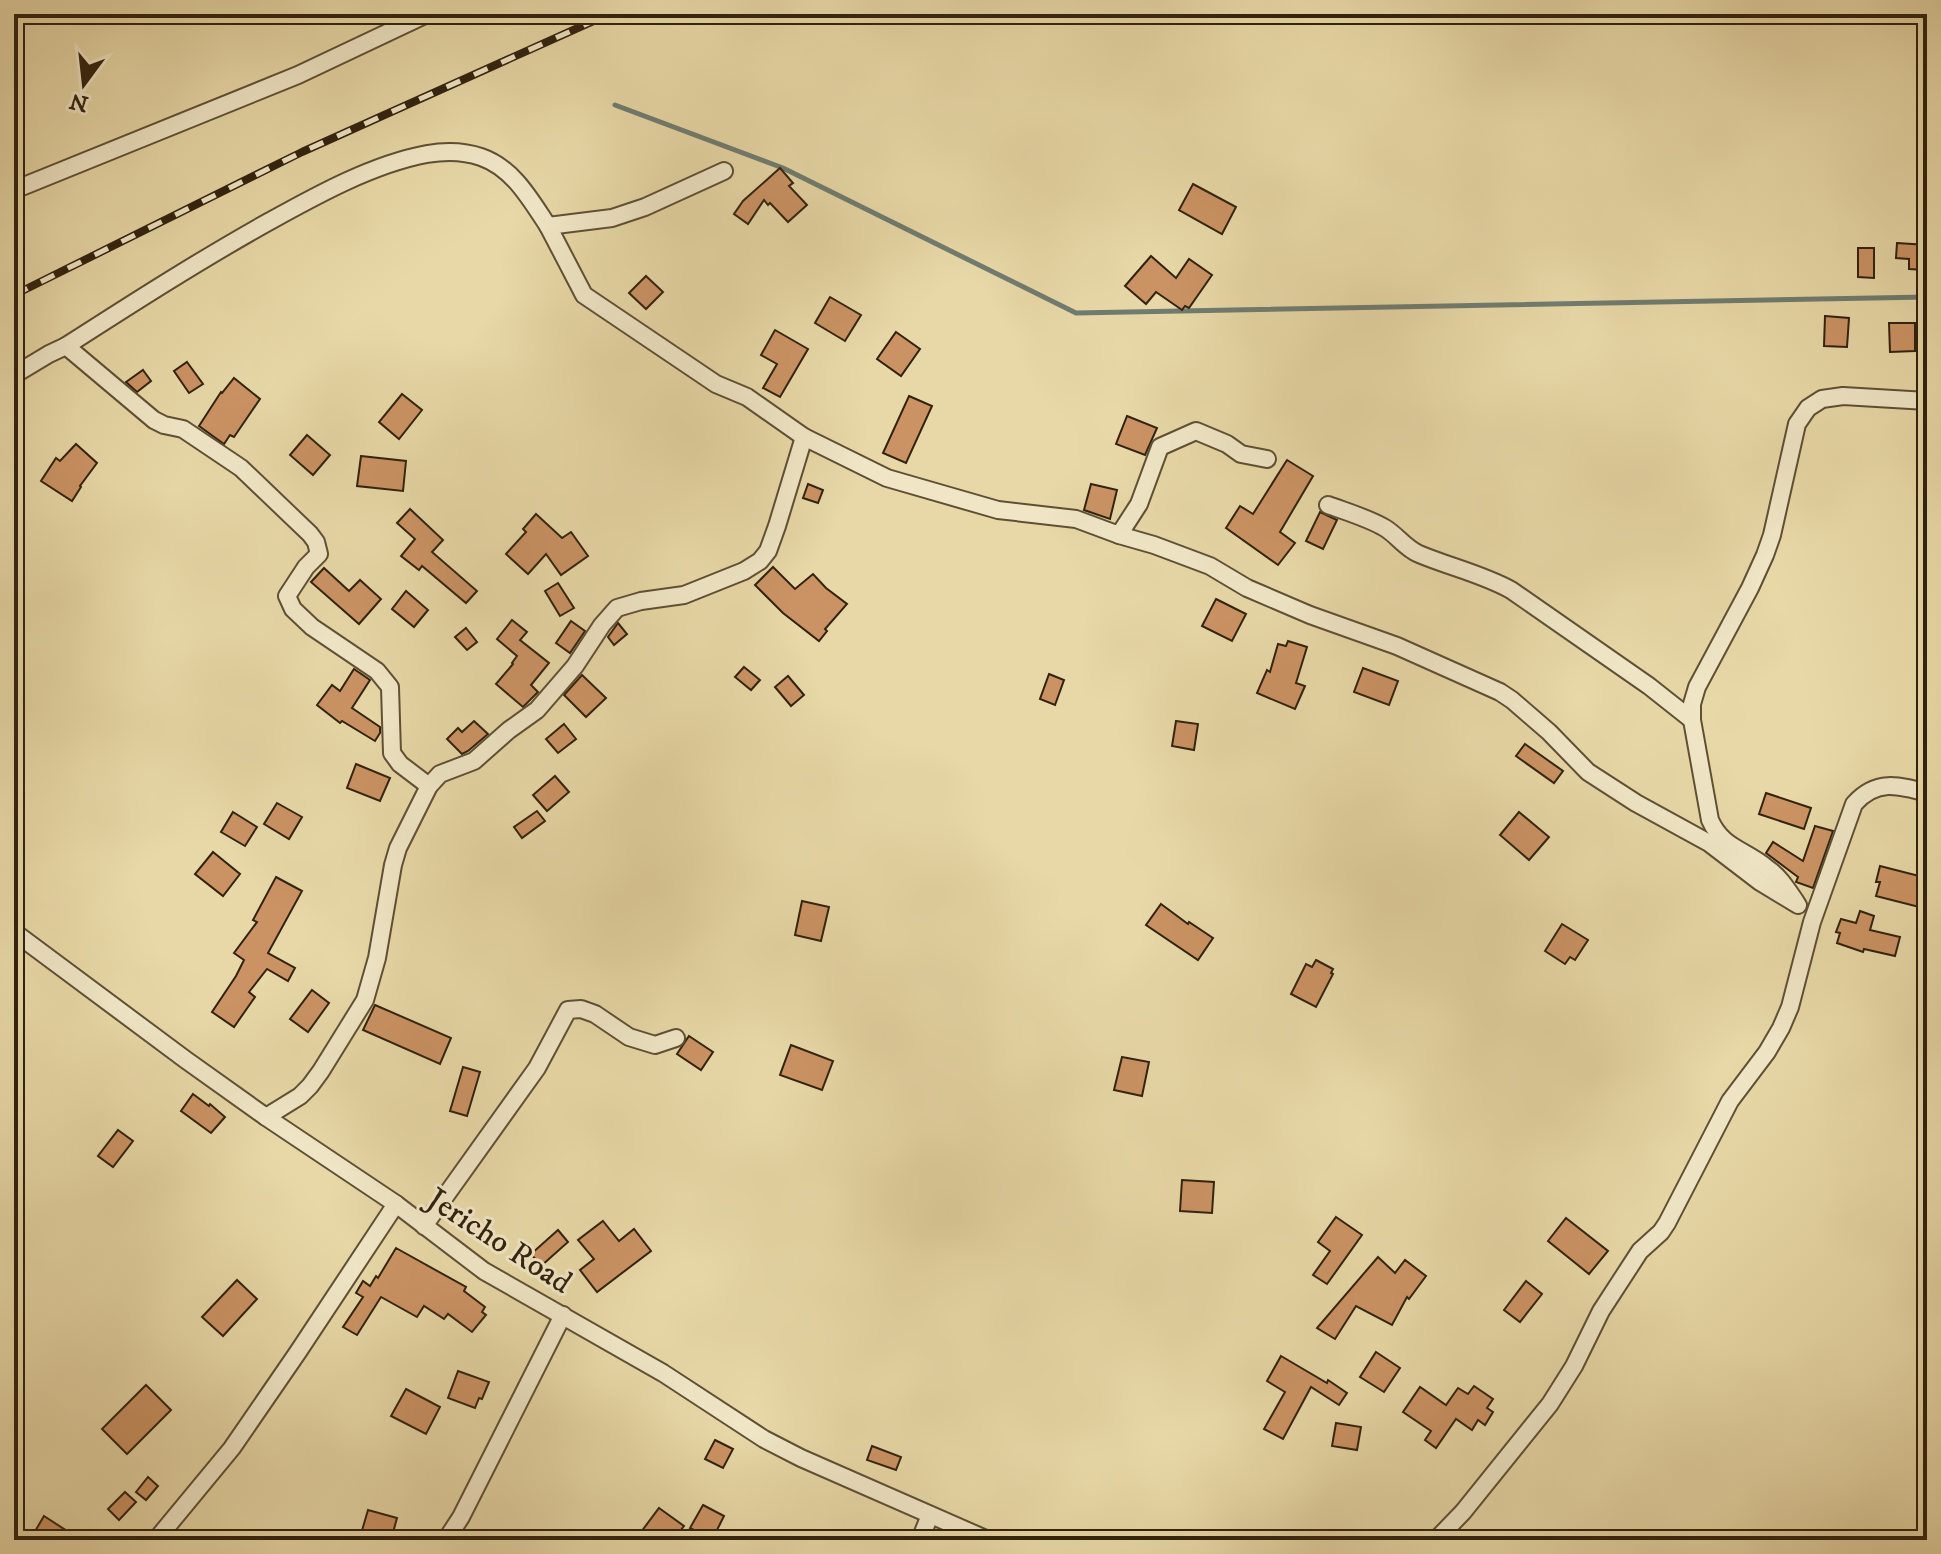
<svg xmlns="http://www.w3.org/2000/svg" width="1941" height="1554" font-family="'IM FELL DW Pica',serif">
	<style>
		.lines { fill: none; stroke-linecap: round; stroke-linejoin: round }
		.stream { stroke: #707c70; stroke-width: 5 }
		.building { fill: #cb9364; stroke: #31220e; stroke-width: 2 }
		.minor-casing { stroke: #5f5034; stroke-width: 20 }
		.minor { stroke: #f0e6c6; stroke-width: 16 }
		.rail-casing { stroke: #31220e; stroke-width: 8 }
		.rail { stroke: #f0e6c6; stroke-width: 5; stroke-dasharray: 15; stroke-linecap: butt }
		.labels { text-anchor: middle; stroke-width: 6; stroke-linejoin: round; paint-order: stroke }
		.street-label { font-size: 32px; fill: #31220e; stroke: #f0e6c6 }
	</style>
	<rect width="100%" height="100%" fill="#e8d8a7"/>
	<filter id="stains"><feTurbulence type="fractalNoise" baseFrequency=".0025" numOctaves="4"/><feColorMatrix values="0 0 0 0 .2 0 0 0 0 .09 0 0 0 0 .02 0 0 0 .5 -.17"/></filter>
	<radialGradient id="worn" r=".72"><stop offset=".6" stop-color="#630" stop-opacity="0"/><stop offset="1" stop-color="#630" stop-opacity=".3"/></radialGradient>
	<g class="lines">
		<polyline class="stream" points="615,105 783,168 1076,313 1927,297"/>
	</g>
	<g class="building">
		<polygon points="780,168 793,183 789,186 807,205 788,222 770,203 768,205 764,200 748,224 734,214 743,201"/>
		<polygon points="1193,184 1236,207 1222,234 1179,210"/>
		<polygon points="1897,243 1927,245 1925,270 1909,269 1909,259 1896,258"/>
		<polygon points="1858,248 1874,248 1874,278 1858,277"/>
		<polygon points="1151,256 1176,278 1189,259 1212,275 1189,308 1185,306 1182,310 1156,292 1146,304 1125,286"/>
		<polygon points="646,276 663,292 646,309 629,293"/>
		<polygon points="830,297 861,315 845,341 815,323"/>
		<polygon points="1825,316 1849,318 1847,347 1824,346"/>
		<polygon points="1889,323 1915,323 1915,351 1890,352"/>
		<polygon points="775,330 808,349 780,397 763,388 777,364 761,355"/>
		<polygon points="896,332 920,349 901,376 877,359"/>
		<polygon points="187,362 203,384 189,393 174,371"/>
		<polygon points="143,370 151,381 137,392 126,382"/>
		<polygon points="234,378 260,399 234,437 230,435 224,444 199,426 221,392 222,393"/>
		<polygon points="402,394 422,410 399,439 379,422"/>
		<polygon points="909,396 932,406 906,463 883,453"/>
		<polygon points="1127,416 1157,428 1145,455 1116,444"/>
		<polygon points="307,435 330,455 313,475 290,455"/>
		<polygon points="76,444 97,463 80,486 81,487 72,501 41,481 56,458 60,461"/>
		<polygon points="361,456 406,461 403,491 357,486"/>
		<polygon points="1287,460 1313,476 1280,532 1295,543 1278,565 1226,528 1240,506 1253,514"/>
		<polygon points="808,484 823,490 818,503 803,498"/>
		<polygon points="1091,484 1117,490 1110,519 1084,510"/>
		<polygon points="410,509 443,540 432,552 477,591 466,603 422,566 419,570 401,556 415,539 397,523"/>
		<polygon points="1320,512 1337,520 1323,549 1306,541"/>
		<polygon points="536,514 562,538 571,532 588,556 561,575 546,554 528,574 506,554 526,532 523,529"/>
		<polygon points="773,567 795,589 813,574 826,588 847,604 825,629 827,631 819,641 783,613 755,585"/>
		<polygon points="324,568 349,591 360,580 381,599 359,624 311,582"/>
		<polygon points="558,583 574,608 560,616 545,591"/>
		<polygon points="406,591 428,610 414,627 392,609"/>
		<polygon points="1216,599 1246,614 1232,641 1202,626"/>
		<polygon points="512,620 527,632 520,640 549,663 531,685 538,692 523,707 496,684 513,664 512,663 517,656 497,639"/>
		<polygon points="571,621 585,631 570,653 556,643"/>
		<polygon points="618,623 627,634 614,645 608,637"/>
		<polygon points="466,628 477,642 467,650 455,637"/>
		<polygon points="1288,641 1307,647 1296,683 1305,686 1295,709 1257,693 1267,670 1270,672 1278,644 1286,646"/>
		<polygon points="744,667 760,680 751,690 735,677"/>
		<polygon points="1363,668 1398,681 1389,705 1354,692"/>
		<polygon points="354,669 370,680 352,708 380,727 380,733 375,741 342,721 340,723 317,705 332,685 340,691"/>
		<polygon points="1049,674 1064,680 1055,705 1040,699"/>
		<polygon points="582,675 606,698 586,717 564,695"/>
		<polygon points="788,676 804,695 791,706 775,687"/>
		<polygon points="474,721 488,734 468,751 462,754 447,739 458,728 462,732"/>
		<polygon points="1176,721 1198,724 1194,750 1172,746"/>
		<polygon points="564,724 576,739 558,753 546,739"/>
		<polygon points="1525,744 1563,771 1554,783 1516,756"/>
		<polygon points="356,764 390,778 380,801 347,788"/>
		<polygon points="555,776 569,792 547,811 533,795"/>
		<polygon points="1766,793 1811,808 1804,829 1759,814"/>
		<polygon points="277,803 302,817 289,839 264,824"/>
		<polygon points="537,811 545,821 522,838 514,827"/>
		<polygon points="233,812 257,827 245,846 221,832"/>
		<polygon points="1519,812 1549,837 1529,860 1500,835"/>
		<polygon points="1815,826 1833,831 1813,888 1796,882 1798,877 1766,853 1773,842 1803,861"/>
		<polygon points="213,852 240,874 223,896 195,874"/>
		<polygon points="1880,866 1927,878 1927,909 1876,896 1880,882 1876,882"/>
		<polygon points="276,877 302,891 268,953 295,968 288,981 267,969 249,992 255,997 234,1027 212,1012 236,976 244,960 234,953 257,922 253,920"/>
		<polygon points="802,901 829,907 821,941 795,935"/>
		<polygon points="1161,904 1188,924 1189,922 1213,938 1198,960 1146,925"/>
		<polygon points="1860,911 1874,916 1870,930 1900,937 1895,956 1864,949 1863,952 1837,943 1840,933 1836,932 1841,919 1856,923"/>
		<polygon points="1562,924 1588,940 1575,960 1570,957 1565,964 1545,951"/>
		<polygon points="1316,960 1333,969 1331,973 1333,974 1316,1007 1291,994 1306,964 1312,967"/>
		<polygon points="312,990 329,1003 308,1032 290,1019"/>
		<polygon points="375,1005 451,1038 440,1064 363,1030"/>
		<polygon points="689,1036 713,1052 701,1070 677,1054"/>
		<polygon points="791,1045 833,1061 822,1090 780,1075"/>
		<polygon points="1122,1057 1149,1062 1142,1096 1114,1090"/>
		<polygon points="463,1067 480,1072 467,1116 450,1111"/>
		<polygon points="193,1094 209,1106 210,1104 225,1117 211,1133 181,1111"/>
		<polygon points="118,1130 133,1141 113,1167 98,1156"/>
		<polygon points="1182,1180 1214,1182 1212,1213 1180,1211"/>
		<polygon points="1336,1217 1362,1235 1327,1284 1313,1275 1330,1251 1318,1242"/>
		<polygon points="1566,1218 1608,1251 1589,1274 1548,1241"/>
		<polygon points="603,1221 619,1241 634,1229 651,1251 597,1292 580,1270 594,1259 578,1240"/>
		<polygon points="558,1230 568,1242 541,1266 531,1254"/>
		<polygon points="396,1248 466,1287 464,1291 485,1307 482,1312 486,1315 472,1332 448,1314 444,1319 424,1306 417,1317 381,1297 357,1335 343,1327 363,1297 356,1293 363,1281 370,1286 376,1276 378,1278"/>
		<polygon points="1378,1257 1395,1273 1405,1260 1426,1276 1409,1299 1407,1297 1392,1325 1356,1306 1335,1339 1317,1328"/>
		<polygon points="237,1280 257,1299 223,1336 202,1317"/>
		<polygon points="1526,1281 1542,1294 1520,1322 1504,1310"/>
		<polygon points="1376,1352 1400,1368 1384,1392 1360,1377"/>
		<polygon points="1281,1356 1327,1383 1328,1380 1347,1393 1339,1405 1311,1387 1283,1439 1264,1429 1285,1392 1267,1381"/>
		<polygon points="458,1371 489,1382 482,1399 479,1398 475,1408 448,1398"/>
		<polygon points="146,1385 171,1410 127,1454 102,1429"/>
		<polygon points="1474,1386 1493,1399 1487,1408 1493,1412 1485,1425 1478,1420 1472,1430 1456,1419 1436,1448 1425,1440 1431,1431 1403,1412 1420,1387 1446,1405 1458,1388 1468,1394"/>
		<polygon points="406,1389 440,1407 426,1434 391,1416"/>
		<polygon points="1336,1423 1361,1427 1357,1450 1332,1446"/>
		<polygon points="715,1440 733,1449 723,1468 705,1459"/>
		<polygon points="872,1446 901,1457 896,1470 867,1460"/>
		<polygon points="148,1477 158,1486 146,1500 136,1492"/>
		<polygon points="125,1492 136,1502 119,1520 108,1509"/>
		<polygon points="703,1505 724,1516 712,1540 690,1528"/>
		<polygon points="659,1508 684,1526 673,1540 635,1540"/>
		<polygon points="368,1510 397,1518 391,1540 361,1534"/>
		<polygon points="44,1516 81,1540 45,1540 34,1533"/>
	</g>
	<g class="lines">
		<g class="minor-casing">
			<g id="minor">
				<polyline points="724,171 645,207 612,218 548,226 584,295 716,384 747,397 804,437 887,478 998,510 1076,519 1119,535 1139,504 1160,447 1196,431 1227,444 1241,454 1267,459"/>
				<polyline points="14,190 298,75 427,14"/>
				<path d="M66,346C133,303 200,260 270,221C317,195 373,164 427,154C444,151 464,151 481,157C513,168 530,199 548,226"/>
				<polyline points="14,375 49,354 66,346 154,420 164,425 183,429 241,468 310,534 316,542 319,554 306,567 287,596 293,609 312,627 377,671 390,687 392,753 400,764 429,786"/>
				<path d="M1328,505C1347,512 1368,518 1385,528C1398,536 1405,548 1419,554C1450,567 1482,574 1511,590L1649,686L1692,720"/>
				<polyline points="1119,535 1154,545 1210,566 1247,588 1310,615 1397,646 1500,692 1512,700 1549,732 1588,772 1636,803 1709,843 1760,882 1798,905"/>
				<path d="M1796,902C1787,889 1780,877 1767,868C1745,849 1723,849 1710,820L1692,720V704L1697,687L1750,588L1765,555L1772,535L1797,424L1808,408L1822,399L1843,396L1927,401"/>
				<polyline points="14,932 186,1060 266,1117 396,1204 484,1271 663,1373 764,1439 801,1458 988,1540"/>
				<polyline points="266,1117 300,1096 310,1086 321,1071 365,1000 377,958 393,865 398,848 429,786 440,774 474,761 509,730 537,710 575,666 602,625 617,608 641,601 684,595 744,571 760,561 768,551 777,526 804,437"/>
				<polyline points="424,1226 537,1068 568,1010 581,1009 595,1014 629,1037 655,1045 676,1038"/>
				<polyline points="156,1540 232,1448 298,1352 396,1204"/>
				<polyline points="446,1540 461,1517 563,1315"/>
				<polyline points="920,1540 930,1515"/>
				<path d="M1436,1540L1463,1512L1550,1404L1574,1366L1601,1311L1640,1251L1661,1232L1667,1223L1730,1101L1767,1052L1781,1028L1790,1007L1812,922L1854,804C1876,779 1898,785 1927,793"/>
			</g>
		</g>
		<use href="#minor" class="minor"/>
		<g class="rail-casing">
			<polyline id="rail" points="14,295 302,152 609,14"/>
		</g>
		<use href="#rail" class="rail"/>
	</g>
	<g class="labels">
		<g class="street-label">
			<text transform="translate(500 1240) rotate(33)" y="11">Jericho Road</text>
		</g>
	</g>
	<rect width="1941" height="1554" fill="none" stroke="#e8d8a7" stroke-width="48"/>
	<rect x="16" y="16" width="1909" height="1522" fill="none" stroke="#31220e" stroke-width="4"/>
	<rect x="24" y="24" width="1893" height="1506" fill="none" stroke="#31220e" stroke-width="2"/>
	<g transform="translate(84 84) rotate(195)" stroke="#f0e6c6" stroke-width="6" paint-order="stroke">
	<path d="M0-6L14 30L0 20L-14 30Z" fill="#31220e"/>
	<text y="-12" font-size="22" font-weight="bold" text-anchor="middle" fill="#31220e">N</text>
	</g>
	<rect width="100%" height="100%" filter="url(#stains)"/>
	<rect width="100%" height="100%" fill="url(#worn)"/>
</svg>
